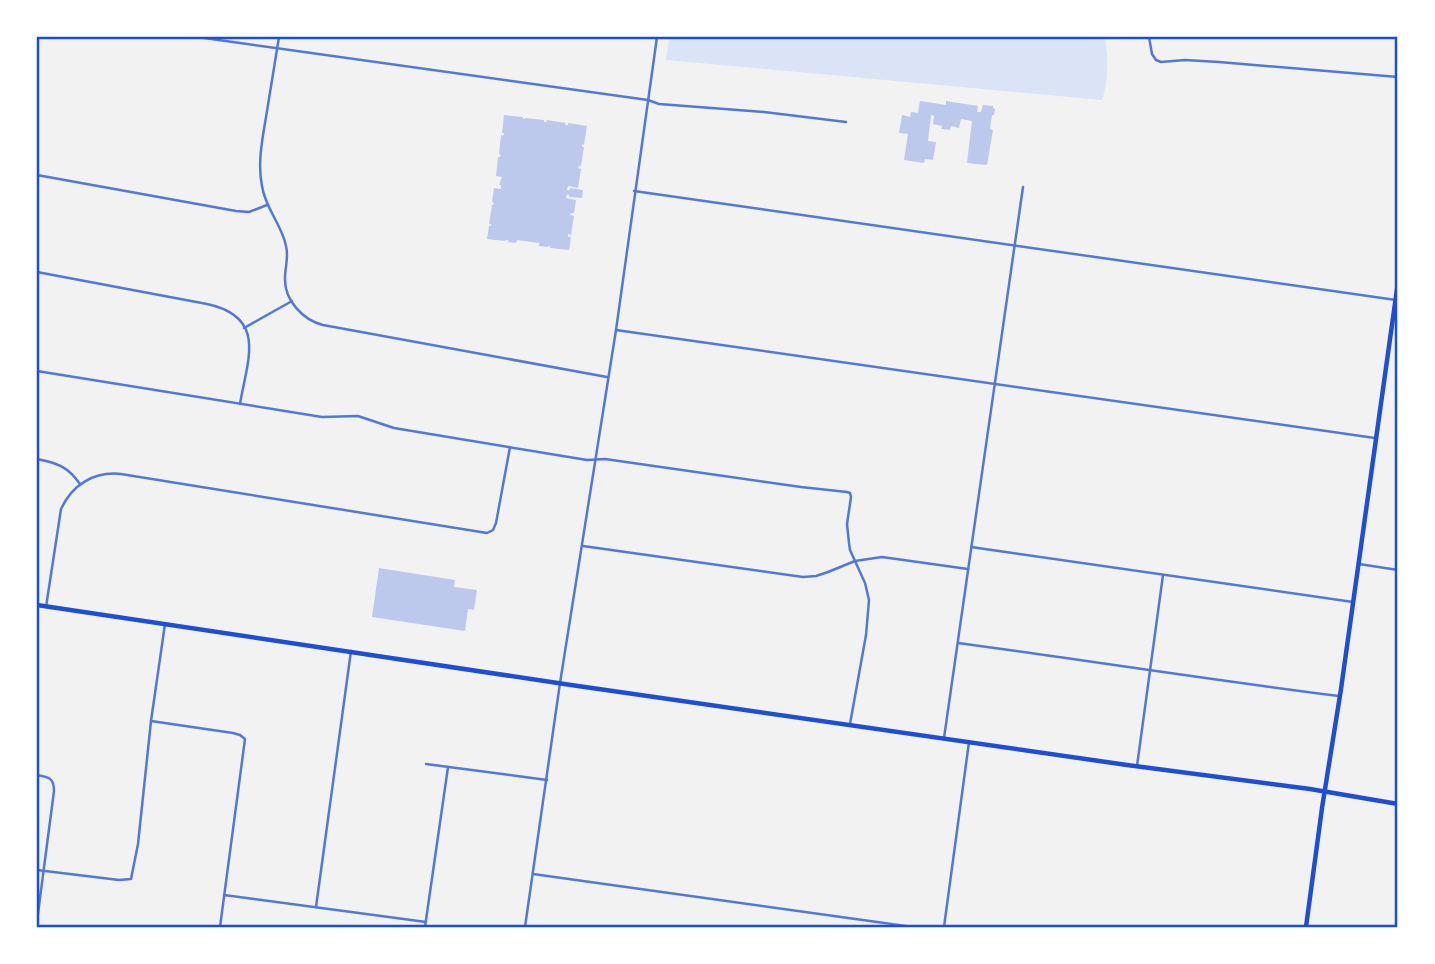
<svg xmlns="http://www.w3.org/2000/svg" width="1435" height="964" font-family="Inter,sans-serif">
	<style>
		.green { fill: #dbe4f7 }
		.building { fill: #bdc9ec }
		.lines { fill: none; stroke-linecap: round; stroke-linejoin: round }
		.minor { stroke: #5277de; stroke-width: 2.5 }
		.secondary { stroke: #1d4ed8; stroke-width: 4.5 }
		.neatline { fill: none; stroke: #1d4ed8; stroke-width: 2.5 }
	</style>
	<rect width="100%" height="100%" fill="#f2f2f2"/>
	<path class="green" d="M669,37H1105C1108,60 1109,78 1102,100L666,60Z"/>
	<g class="building">
		<polygon points="920,101 946,105 946,101 978,106 977,112 981,112 983,105 993,106 993,108 995,109 994,115 992,115 990,129 993,130 987,165 967,163 972,121 961,119 959,128 951,126 950,130 941,129 942,126 933,124 934,116 931,115 928,141 936,142 933,160 925,159 924,163 904,160 908,134 899,133 902,115 910,117 911,112 918,113"/>
		<polygon points="504,115 523,117 523,119 525,119 525,118 544,120 544,122 546,122 547,120 566,123 565,125 568,125 568,123 587,126 584,145 582,144 582,147 584,147 581,166 579,166 578,168 581,169 578,188 568,186 567,190 570,190 570,188 583,190 582,198 569,197 569,195 567,194 566,198 576,200 574,213 571,213 570,215 574,216 571,235 568,234 568,237 571,237 569,250 550,248 550,246 548,246 548,247 539,246 539,243 517,240 516,243 508,242 508,240 506,240 505,241 487,239 489,226 491,226 491,224 489,224 492,205 493,205 494,203 492,202 494,188 501,189 501,185 499,185 502,177 496,176 498,157 500,157 501,155 499,154 501,135 503,136 504,133 502,133"/>
		<polygon points="379,568 455,580 454,587 477,590 474,610 468,609 465,631 372,617"/>
	</g>
	<g class="lines">
		<g class="minor">
			<polyline points="197,37 648,100 659,104 764,112 846,122"/>
			<path d="M279,37C275,62 271,87 267,111C263,136 257,162 262,186C265,208 282,225 286,246C289,257 285,267 285,278C284,300 303,320 323,325L607,377"/>
			<polyline points="1149,37 1152,54 1156,60 1161,62 1185,60 1219,62 1398,77"/>
			<polyline points="37,175 236,211 249,212 267,205"/>
			<polyline points="634,191 1396,300"/>
			<path d="M37,272L207,304C268,317 247,361 240,404"/>
			<polyline points="244,328 292,301"/>
			<polyline points="616,330 1375,438"/>
			<polyline points="37,371 322,417 358,416 394,428 587,460 605,459 801,487 847,492 850,493 851,497 847,524 849,543 850,550 865,583 869,600 866,635 850,724"/>
			<path d="M37,459C58,463 68,467 80,484"/>
			<polyline points="583,546 803,577 816,576 828,572 855,561 882,557 968,569"/>
			<polyline points="971,547 1353,602"/>
			<polyline points="1359,564 1398,570"/>
			<path d="M46,607L61,509C72,485 94,471 121,474L487,533L493,530L496,523L510,447"/>
			<path d="M958,643C1085,660 1212,680 1339,696"/>
			<polyline points="151,721 233,733 240,735 245,739 220,927"/>
			<polyline points="944,738 1023,187"/>
			<polyline points="426,764 547,780"/>
			<polyline points="1137,766 1163,575"/>
			<path d="M37,775C49,777 54,778 54,791L37,921"/>
			<polyline points="37,870 119,880 131,879 138,844 151,721 165,624"/>
			<polyline points="533,874 913,927"/>
			<polyline points="224,895 426,922"/>
			<polyline points="316,907 351,651"/>
			<polyline points="425,927 448,767"/>
			<polyline points="525,927 560,683 616,330 657,37"/>
			<polyline points="944,927 969,742"/>
		</g>
		<g class="secondary">
			<polyline points="37,605 571,685 1127,765 1310,789 1398,804"/>
			<polyline points="1306,927 1322,808 1341,689 1398,282"/>
		</g>
	</g>
	<rect width="1435" height="964" fill="none" stroke="#ffffff" stroke-width="77"/>
	<rect x="38" y="38" width="1358" height="888" class="neatline"/>
</svg>
